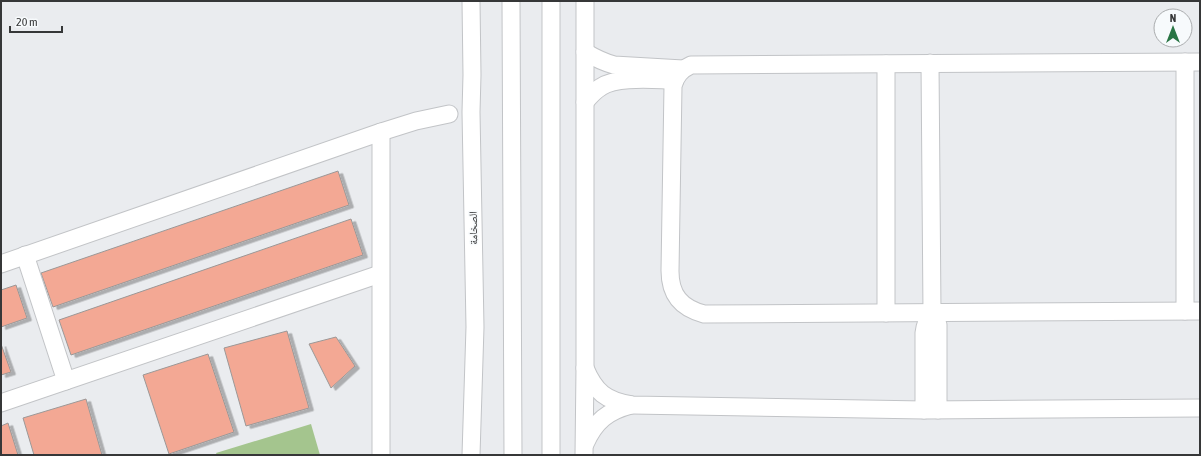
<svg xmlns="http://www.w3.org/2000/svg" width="1201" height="456" font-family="'Asap Condensed','Noto Naskh Arabic',sans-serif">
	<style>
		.green { fill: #a4c58e }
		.building { fill: #f3a894; stroke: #9b9897; filter: url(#shadow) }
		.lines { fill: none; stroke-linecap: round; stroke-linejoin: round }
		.minor-casing { stroke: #c2c4c7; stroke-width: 19 }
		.minor { stroke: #fff; stroke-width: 17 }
		.labels { text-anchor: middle; stroke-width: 3; stroke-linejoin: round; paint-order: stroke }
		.street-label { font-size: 11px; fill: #363738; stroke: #f7fafc }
	</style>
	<defs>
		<filter id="shadow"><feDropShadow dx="4.5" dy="2.5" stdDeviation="0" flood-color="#0004"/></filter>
	</defs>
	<rect width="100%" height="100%" fill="#eaecef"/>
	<polygon class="green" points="311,424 320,455 217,455 216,453"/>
	<g class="building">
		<polygon points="338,171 349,205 53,307 41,273"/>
		<polygon points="351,219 363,255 71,355 59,320"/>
		<polygon points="16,285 27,318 1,327 1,290"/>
		<polygon points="287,331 309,408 246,426 224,348"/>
		<polygon points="336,337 355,366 331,388 309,344"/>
		<polygon points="1,344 11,372 1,375"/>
		<polygon points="208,354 234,432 169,454 143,375"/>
		<polygon points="86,399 102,455 34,455 23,418"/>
		<polygon points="8,423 18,455 1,455 1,426"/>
	</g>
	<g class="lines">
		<g class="minor-casing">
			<g id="minor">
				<polyline points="471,1 472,75 471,112 475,327 471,455"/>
				<polyline points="511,1 513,455"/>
				<polyline points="551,1 551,455"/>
				<path d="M585,52C595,58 603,62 614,65L683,69"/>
				<path d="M1200,62L691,65C681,70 676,75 673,86L670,271C670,295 681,308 704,314L1200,311"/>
				<polyline points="930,63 932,313 936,319 938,325 938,410"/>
				<path d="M585,102C590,96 594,91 601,87C617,76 655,80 675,80"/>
				<polyline points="381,132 381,455"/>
				<polyline points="25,255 66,381"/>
				<polyline points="1,264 381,132 416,121 449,114"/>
				<polyline points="1185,311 1185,62"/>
				<polyline points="886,313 886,64"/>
				<path d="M585,368C595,392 606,401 632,405L924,410L1200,408"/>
				<polyline points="1,403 380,274"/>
				<path d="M924,410V333C925,325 927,319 932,313"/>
				<path d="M585,444C595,421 608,411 631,405"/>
				<polyline points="584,455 585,368 585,1"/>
			</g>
		</g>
		<use href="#minor" class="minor"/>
	</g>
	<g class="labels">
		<g class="street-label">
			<text transform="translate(473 228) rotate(-91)" y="4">الصخامة</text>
		</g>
	</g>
	<rect width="1201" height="456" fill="none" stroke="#363738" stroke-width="4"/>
	<g transform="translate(1173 28)"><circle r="19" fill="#f7fafc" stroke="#aaacae"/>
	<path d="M0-3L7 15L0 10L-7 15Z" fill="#297544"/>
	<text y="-6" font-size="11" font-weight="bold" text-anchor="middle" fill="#363738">N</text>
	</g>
	<path d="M10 26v6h52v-6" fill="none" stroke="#363738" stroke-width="2"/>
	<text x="16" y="26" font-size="12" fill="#363738" stroke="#f7fafc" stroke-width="3" paint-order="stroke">20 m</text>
</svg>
